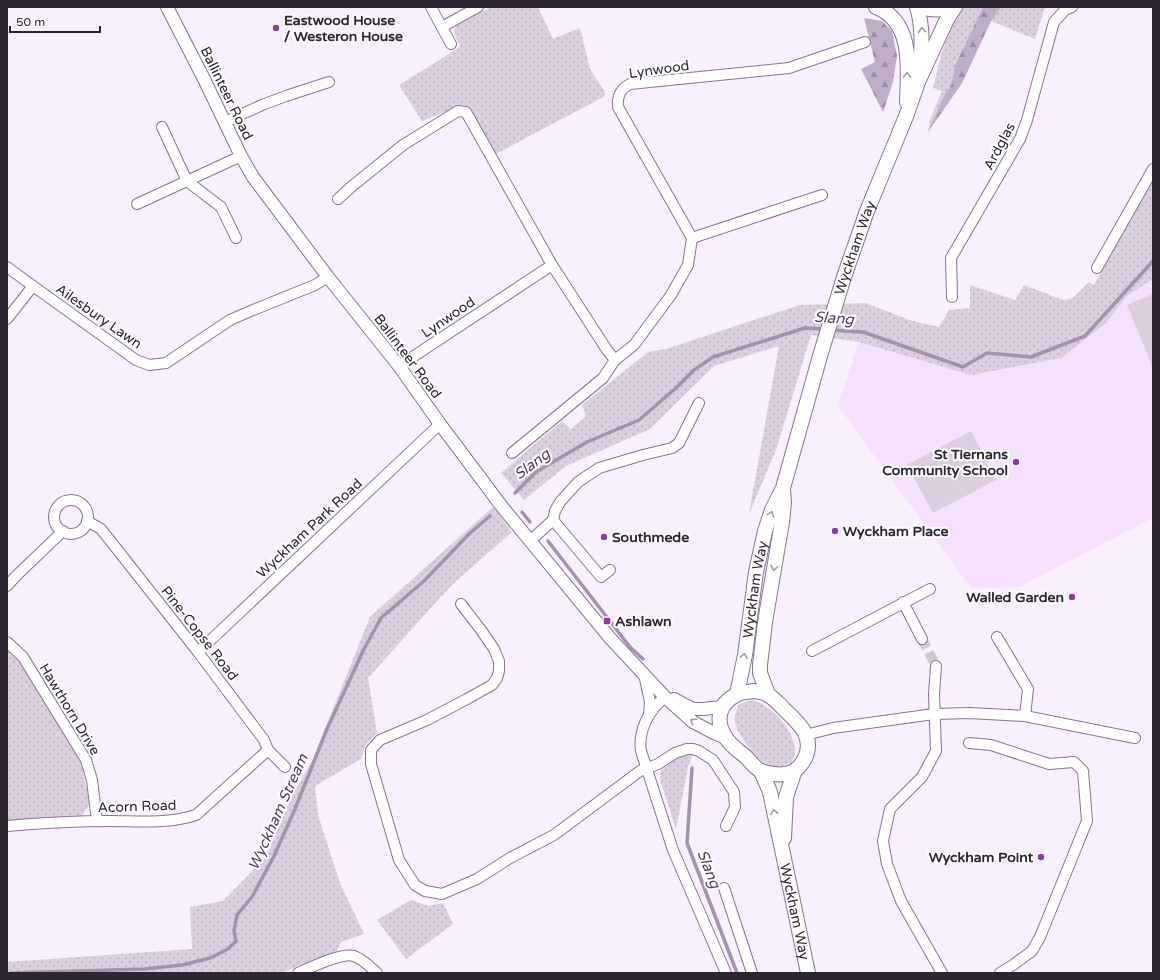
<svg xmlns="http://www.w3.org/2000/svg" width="1160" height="980" font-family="'Varela Round',sans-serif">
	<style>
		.built { fill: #f5e1ff }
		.grass { fill: url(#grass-dots) }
		.forest { fill: url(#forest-firs) }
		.pitch { fill: #dacedf }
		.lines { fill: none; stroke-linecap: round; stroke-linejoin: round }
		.stream { stroke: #a491ad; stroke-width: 3.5 }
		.minor-tunnel { stroke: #d0c7d4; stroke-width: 10; stroke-dasharray: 10 5; stroke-linecap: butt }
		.minor-casing { stroke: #877490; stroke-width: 12 }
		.tertiary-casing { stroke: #877490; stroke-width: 14 }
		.secondary-casing { stroke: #877490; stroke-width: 16 }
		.minor { stroke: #fff; stroke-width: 10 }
		.tertiary { stroke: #fff; stroke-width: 12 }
		.secondary { stroke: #fff; stroke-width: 14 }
		.oneway { stroke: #a09da2 }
		.poi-dot { fill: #8a3aaa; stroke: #fff; stroke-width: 1.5 }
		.labels { text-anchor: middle; stroke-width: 4; stroke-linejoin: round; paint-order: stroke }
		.poi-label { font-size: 14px; font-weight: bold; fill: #2d2531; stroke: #fff; text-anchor: start }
		.street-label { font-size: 14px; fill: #2d2531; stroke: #fff }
		.water-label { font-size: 15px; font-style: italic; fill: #553962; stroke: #fff }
	</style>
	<defs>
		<pattern id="grass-dots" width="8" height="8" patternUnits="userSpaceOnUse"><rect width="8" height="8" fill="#dacedf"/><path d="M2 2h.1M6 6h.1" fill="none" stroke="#bbb1c0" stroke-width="1.8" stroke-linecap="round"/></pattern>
		<pattern id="forest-firs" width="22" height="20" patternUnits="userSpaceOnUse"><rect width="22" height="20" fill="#c0adc9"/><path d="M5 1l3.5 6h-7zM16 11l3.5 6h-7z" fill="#9c8da4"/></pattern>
	</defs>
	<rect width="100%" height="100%" fill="#f9f0fd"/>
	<polygon class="built" points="1153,279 1153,518 1019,587 971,588 838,406 859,342 971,375 1106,323 1127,296"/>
	<g class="grass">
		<polygon points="491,7 538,7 553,39 580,28 590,69 605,92 605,96 496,154 467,108 457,107 422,121 399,85 460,47 454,33 455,27"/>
		<path d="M963,7H1047L1044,10L1035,39L991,21L962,83L928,132L930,120L942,91L933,88C939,65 947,24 963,7Z"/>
		<polygon points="1153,179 1153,279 1127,296 1106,323 1061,358 971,375 859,342 811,335 776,450 749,514 779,346 714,366 650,429 566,466 524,500 501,473 562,421 571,429 586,416 582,405 648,352 666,349 800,305 866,303 909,320 939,327 949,310 970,308 970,285 1015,300 1024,285 1063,300 1073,298 1089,282 1094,285"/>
		<polygon points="493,507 512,532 454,583 438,600 368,678 377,733 366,744 361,759 315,786 318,815 340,883 364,934 341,942 336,952 281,973 7,973 7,962 192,949 190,907 223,901 265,858 293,794 312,761 370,617"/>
		<polygon points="7,650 17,659 81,764 90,803 82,816 7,821"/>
		<path d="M752,700C771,705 794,729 795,750C795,754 793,758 792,762C785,765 778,769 770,766C757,761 738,736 735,722C734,716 736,710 739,704Z"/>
		<polygon points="688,753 693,754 688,767 676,829 660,780 661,770 670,763"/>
		<polygon points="411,900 428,906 443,903 453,924 406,959 377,920"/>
	</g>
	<g class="forest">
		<polygon points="983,7 1001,7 991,21 962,83 928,132 945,94 951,86 955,66"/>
		<polygon points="864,18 882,21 892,31 897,56 893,82 883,112 861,69 875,62"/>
	</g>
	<g class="pitch">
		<polygon points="1153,294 1153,368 1127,305"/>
		<polygon points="971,431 996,480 933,513 907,465"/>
	</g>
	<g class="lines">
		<g class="stream">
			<polyline points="830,330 863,332 963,367 987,353 1031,357 1085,336 1153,261"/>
			<polyline points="515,493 536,472 587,442 639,420 676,388 694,370 713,357 805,328 824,329"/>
			<polyline points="522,512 530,522"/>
			<polyline points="548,541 630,647 643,659"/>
			<polyline points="692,768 687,843 737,973"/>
			<polyline points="11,973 145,969 182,965 210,958 228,949 236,941 234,931 237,915 252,897 274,856 295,809 327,729 364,649 381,618 424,581 470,533 490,516"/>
		</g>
		<polyline class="minor-tunnel" points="922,639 936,666"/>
		<g class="minor-casing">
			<g id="minor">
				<polyline points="431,7 451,44"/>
				<polyline points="442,27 478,7"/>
				<polyline points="225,122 262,105 286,96 329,82"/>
				<polyline points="162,127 187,181 221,207 236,238"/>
				<polyline points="338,199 351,187 403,145 458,111 466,112 552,265 607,350 615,360"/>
				<polyline points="137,204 241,156"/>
				<polyline points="692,238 822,195"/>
				<polyline points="7,267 33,286 136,360 149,365 166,363 230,320 253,310 315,285 328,277"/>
				<polyline points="1097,268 1153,169"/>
				<polyline points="952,297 951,258 1020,139 1027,120 1054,22 1065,10 1072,7"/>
				<polyline points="7,319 33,286"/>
				<polyline points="399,366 552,265"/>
				<path d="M512,453L603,378L615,360L634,345L671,295L688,265L692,238L618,107C617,96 620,89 630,84L789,68L865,42"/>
				<circle cx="71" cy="517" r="17"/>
				<polyline points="87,521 101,529 198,652 264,740 268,750 285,767"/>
				<polyline points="530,541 553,520"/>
				<polyline points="610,570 601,577 553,520 555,511 560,502 578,482 599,468 643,455 672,448 679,443 699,403"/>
				<polyline points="7,586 16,576 63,531"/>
				<polyline points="903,602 922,639"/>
				<polyline points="461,604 481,630 494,649 499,661 499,671 497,678 492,685 467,699 427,720 380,740 371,750 371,764 399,860 415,885 425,891 442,894 477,879 510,858 554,835 640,771 658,764 675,753 687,749 693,749 699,751 713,760 734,792 735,807 726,826"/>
				<polyline points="997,637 1028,689 1025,716"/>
				<polyline points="7,642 23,657 86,760 92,780 97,821"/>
				<polyline points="812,651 930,589"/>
				<polyline points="198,652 440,424"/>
				<polyline points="936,666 934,694 936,751 922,777 890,809 883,841 887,864 901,901 942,973"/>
				<polyline points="644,674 650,702 649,715"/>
				<path d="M665,697C649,710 638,730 641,751L673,850L726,973"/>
				<polyline points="806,735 833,728 934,714 969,713 1025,716 1135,738"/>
				<polyline points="969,743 991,745 1049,764 1074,762 1083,771 1087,821 1040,937 1032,951 1013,965 1000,973"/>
				<path d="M7,826C41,823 76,821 111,821C139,821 169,824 196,815L268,750"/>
				<polyline points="724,888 752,973"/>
				<path d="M298,973C310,968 342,952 354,956C363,959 370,967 377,973"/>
			</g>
		</g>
		<g class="tertiary-casing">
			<g id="tertiary">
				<polyline points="167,7 204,79 241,156 253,177 328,277 399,366 440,424 503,508 610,638 665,697 693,722 714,733 726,738"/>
				<polyline points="674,699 693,709 703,709 722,707"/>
			</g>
		</g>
		<g class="secondary-casing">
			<g id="secondary">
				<path d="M876,7C914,22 908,68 907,102"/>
				<path d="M917,7C923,27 922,46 920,67"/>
				<path d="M921,7C931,10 940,11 950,7"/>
				<path d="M754,691C758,692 764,692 768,695C774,698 779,704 784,709C799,723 816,738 804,760C800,767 794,773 785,774C779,775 767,774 761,771C756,769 750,761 746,757C739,751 731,746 726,738C715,722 718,704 736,695C741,692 748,692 754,691Z"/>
				<path id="s1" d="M737,694L745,655L756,572L765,531L772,510L783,488L820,356L844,277L867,211L907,114L918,82L947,19L955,7"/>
				<polyline points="768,694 760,673 760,665 765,622 782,522 784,502 783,490"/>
				<path id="s2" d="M761,771L770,792L808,973"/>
				<polyline points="784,838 786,797 795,770"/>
			</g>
		</g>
		<use href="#minor" class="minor"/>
		<use href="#tertiary" class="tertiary"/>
		<use href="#secondary" class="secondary"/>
	</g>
	<defs><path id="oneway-chevron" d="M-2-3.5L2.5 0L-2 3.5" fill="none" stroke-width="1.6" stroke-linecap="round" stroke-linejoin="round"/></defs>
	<g class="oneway">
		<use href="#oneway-chevron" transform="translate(922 30) rotate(-95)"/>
		<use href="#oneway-chevron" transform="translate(907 75) rotate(-89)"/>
		<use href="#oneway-chevron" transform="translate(771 514) rotate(-70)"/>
		<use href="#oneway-chevron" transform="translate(774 568) rotate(101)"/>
		<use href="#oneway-chevron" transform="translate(744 656) rotate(-81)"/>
		<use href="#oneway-chevron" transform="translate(693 721) rotate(-146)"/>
		<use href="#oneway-chevron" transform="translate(774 812) rotate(-101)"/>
	</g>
	<g class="poi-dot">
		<circle cx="276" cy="28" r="4"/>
		<circle cx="1016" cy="462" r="4"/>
		<circle cx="835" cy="531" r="4"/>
		<circle cx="604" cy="537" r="4"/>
		<circle cx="1072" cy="597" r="4"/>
		<rect x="603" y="617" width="8" height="8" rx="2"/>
		<circle cx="1041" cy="857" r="4"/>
	</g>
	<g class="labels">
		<g class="poi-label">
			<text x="284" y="25">Eastwood House<tspan x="284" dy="16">/ Westeron House</tspan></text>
			<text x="1008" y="459" text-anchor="end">St Tiernans<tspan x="1008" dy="16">Community School</tspan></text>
			<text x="843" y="536">Wyckham Place</text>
			<text x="612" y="542">Southmede</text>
			<text x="1064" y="602" text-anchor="end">Walled Garden</text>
			<text x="615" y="626">Ashlawn</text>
			<text x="1033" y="862" text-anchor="end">Wyckham Point</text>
		</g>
		<g class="street-label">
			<text transform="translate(659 69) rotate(-8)" y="5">Lynwood</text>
			<text transform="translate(227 93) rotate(64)" y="5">Ballinteer Road</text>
			<text transform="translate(999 146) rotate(-62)" y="5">Ardglas</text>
			<text dy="5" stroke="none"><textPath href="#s1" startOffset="463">Wyckham Way</textPath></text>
			<text transform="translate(99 316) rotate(35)" y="5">Ailesbury Lawn</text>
			<text transform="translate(448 317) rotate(-34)" y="5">Lynwood</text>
			<text transform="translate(408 356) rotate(53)" y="5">Ballinteer Road</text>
			<text transform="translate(309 528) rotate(-43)" y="5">Wyckham Park Road</text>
			<text dy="5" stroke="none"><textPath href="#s1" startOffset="106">Wyckham Way</textPath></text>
			<text transform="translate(200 633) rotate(52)" y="5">Pine-Copse Road</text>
			<text transform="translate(70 709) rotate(59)" y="5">Hawthorn Drive</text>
			<text transform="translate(137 806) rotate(-2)" y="5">Acorn Road</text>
			<text dy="5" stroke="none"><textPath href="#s2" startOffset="145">Wyckham Way</textPath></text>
		</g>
		<g class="water-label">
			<text transform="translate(834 318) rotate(4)" y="5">Slang</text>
			<text transform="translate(532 464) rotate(-37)" y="5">Slang</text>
			<text transform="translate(278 812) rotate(-66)" y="5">Wyckham Stream</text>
			<text transform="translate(709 869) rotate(69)" y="5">Slang</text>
		</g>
	</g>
	<rect width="1160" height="980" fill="none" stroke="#2d2531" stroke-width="16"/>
	<path d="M10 26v6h90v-6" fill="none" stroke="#2d2531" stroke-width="2"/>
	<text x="16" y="26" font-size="12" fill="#2d2531" stroke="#ffffff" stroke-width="3" paint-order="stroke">50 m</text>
</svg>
